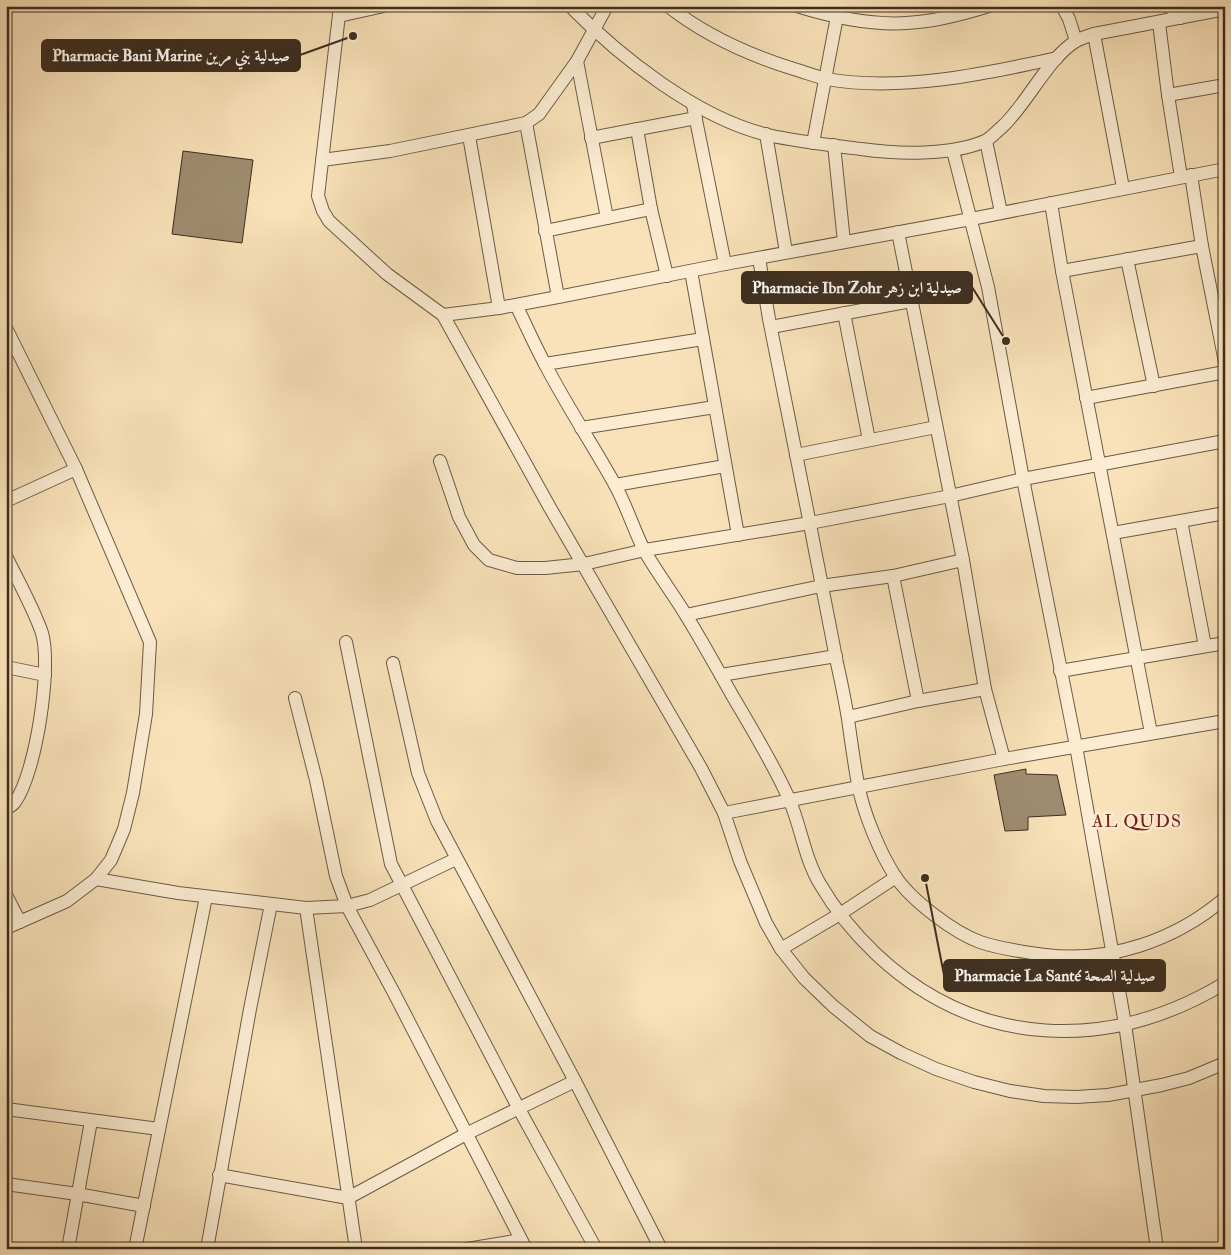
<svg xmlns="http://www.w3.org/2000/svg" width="1231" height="1255" font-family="'IM FELL Double Pica',Amiri,serif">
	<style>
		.building { fill: #9f8c70; stroke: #3d2e20 }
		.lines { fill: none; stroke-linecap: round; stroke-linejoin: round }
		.street-casing { stroke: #6c5b46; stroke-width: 14 }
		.street { stroke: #fbecd2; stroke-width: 12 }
		.labels { text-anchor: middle; stroke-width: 5; stroke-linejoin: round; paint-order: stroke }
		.quarter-label { font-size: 18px; letter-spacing: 1px; fill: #7a1f14; stroke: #fbecd2 }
		.leader { fill: none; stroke: #3d2e20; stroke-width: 2 }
		.callout-dot { fill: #3d2e20; stroke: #fbecd2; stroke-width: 2 }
		.callout { fill: #3d2e20; stroke: #3d2e20; stroke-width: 2 }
		.callout-label { font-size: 16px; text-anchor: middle; font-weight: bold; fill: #fff }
	</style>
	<rect width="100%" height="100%" fill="#f9e2b9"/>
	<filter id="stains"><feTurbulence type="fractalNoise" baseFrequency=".004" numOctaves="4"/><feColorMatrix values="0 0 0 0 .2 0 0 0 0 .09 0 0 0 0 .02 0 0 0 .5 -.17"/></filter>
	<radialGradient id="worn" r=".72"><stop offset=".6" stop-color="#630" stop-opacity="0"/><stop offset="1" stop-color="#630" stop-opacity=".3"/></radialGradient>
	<g class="building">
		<polygon points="183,151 253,160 242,243 172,234"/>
		<polygon points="1026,769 1026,774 1057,775 1066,815 1028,817 1028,830 1005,831 994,775"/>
	</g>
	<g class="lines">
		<g class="street-casing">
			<g id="street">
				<polyline points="340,6 318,196 323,211 329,221 387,274 443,315 549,506 701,768 724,813 740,861 766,923 781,949 804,978 833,1006 870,1036 901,1053 936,1069 974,1082 1010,1091 1044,1096 1076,1097 1108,1095 1162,1085 1189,1078 1225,1063"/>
				<path d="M570,6C620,57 697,118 768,135C799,142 830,145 861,149C897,154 951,156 985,141C991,138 997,131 1002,127C1028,103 1047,59 1076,41C1081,38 1088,36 1094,34L1225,9"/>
				<path d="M668,6C706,36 751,56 797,70C807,73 817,77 827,79C900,92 985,74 1057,58"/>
				<path d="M797,6C835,18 878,27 918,22C942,20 966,13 989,6"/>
				<polyline points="1062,6 1069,19 1076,41"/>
				<polyline points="1169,6 1180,18"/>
				<polyline points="339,16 384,6"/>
				<polyline points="1159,23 1168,95 1181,177"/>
				<polyline points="1094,34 1123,188"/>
				<polyline points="577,61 607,218"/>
				<polyline points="1168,95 1225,85"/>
				<polyline points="693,105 725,264"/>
				<polyline points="526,123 558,297"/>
				<polyline points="637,129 651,209 667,276"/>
				<polyline points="766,134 786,252"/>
				<polyline points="469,136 499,308"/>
				<polyline points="591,138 696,118"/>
				<polyline points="986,141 1001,212"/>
				<polyline points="813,143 839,6"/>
				<polyline points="834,145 844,242"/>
				<polyline points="953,151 988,287 1023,479 1076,746 1125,1024 1157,1249"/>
				<polyline points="322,160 390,151 526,123 539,114 577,61 607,6"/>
				<polyline points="1191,175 1202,246 1225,362"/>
				<polyline points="1051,203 1062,271 1151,733"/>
				<polyline points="545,231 651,209"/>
				<polyline points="898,232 963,560 985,689 1004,759"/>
				<path d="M759,258L769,319C792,434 815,548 837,663C841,681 845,700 848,719C851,740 854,763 858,784C863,812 880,853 895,876C911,900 953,932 980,942C1000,949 1024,952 1045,955C1110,963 1176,940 1225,898"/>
				<polyline points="1127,259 1154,386"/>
				<polyline points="691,271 738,535"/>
				<polyline points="1062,271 1202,246"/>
				<path d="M516,305C526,325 535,346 546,366C567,406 592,444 614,483C626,504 633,528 644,550C656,571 671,591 684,612C701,639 716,667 732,695C752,729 773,763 789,799C801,826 804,857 820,884C835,910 854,933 876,954C977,1049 1109,1053 1225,983"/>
				<polyline points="844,313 869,440"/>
				<polyline points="443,315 499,308 558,297 725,264 971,219 1225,169"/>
				<polyline points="771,327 911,301"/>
				<polyline points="6,328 76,469 150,642 146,714 133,793 124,829 117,846 111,860 96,879"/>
				<polyline points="545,364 703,339"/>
				<polyline points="1086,398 1225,372"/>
				<polyline points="581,428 715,407"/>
				<polyline points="796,455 936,427"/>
				<polyline points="440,461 459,517 474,545 489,560 517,568 545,568 584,564 645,550 810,523 950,496 1023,479 1225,441"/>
				<polyline points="615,485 725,466"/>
				<polyline points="6,501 76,469"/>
				<polyline points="1181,521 1205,646"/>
				<polyline points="1113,533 1225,513"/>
				<path d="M6,556C18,581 33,607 42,633C52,667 36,773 15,802C13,805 9,807 6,809"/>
				<polyline points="893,576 918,701"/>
				<polyline points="686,615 821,586 893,576 963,560"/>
				<polyline points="346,642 391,864 519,1109 596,1249"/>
				<polyline points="393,663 418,773 437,821 575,1081 661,1249"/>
				<polyline points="6,667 45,675"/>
				<polyline points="1060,671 1225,643"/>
				<polyline points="721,675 836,656"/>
				<polyline points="295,698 316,780 336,876 347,906 394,993 526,1249"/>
				<polyline points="848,717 918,701 985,689"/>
				<polyline points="724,813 1004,759 1225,721"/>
				<polyline points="6,895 20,922"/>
				<polyline points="306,908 356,1249"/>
				<polyline points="6,928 67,901 96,879 178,893 306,908 347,906 370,900 456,859"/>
				<polyline points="781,949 840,914 896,877"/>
				<polyline points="6,1109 159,1129"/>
				<polyline points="219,1175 348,1198 466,1134 575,1081"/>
				<polyline points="6,1184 77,1194 144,1206"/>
				<polyline points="68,1249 91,1121"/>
				<polyline points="135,1249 206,897"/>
				<polyline points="207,1249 250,1009 271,904"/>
				<polyline points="467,1249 521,1240"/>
			</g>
		</g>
		<use href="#street" class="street"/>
	</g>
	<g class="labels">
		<g class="quarter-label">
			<text x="1137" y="827">AL QUDS</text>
		</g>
	</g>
	<path class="leader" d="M353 36L300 55M1006 341L972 287M925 878L944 975"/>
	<g class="callout-dot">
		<circle cx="353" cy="36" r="5"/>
		<circle cx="1006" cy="341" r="5"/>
		<circle cx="925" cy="878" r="5"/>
	</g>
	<g class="callout">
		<rect x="42" y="40" width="258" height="31" rx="5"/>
		<rect x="742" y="272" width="230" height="31" rx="5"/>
		<rect x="944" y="960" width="221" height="31" rx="5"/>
	</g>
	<g class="callout-label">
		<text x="171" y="61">Pharmacie Bani Marine صيدلية بني مرين</text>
		<text x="857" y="293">Pharmacie Ibn Zohr صيدلية ابن زهر</text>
		<text x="1055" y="981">Pharmacie La Santé صيدلية الصحة</text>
	</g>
	<rect width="1231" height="1255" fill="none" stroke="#f9e2b9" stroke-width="25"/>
	<rect x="8" y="8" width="1216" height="1240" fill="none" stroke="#3d2e20" stroke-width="2.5"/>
	<rect x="12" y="12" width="1206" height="1230" fill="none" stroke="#3d2e20"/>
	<rect width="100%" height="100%" filter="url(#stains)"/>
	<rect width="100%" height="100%" fill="url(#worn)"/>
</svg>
